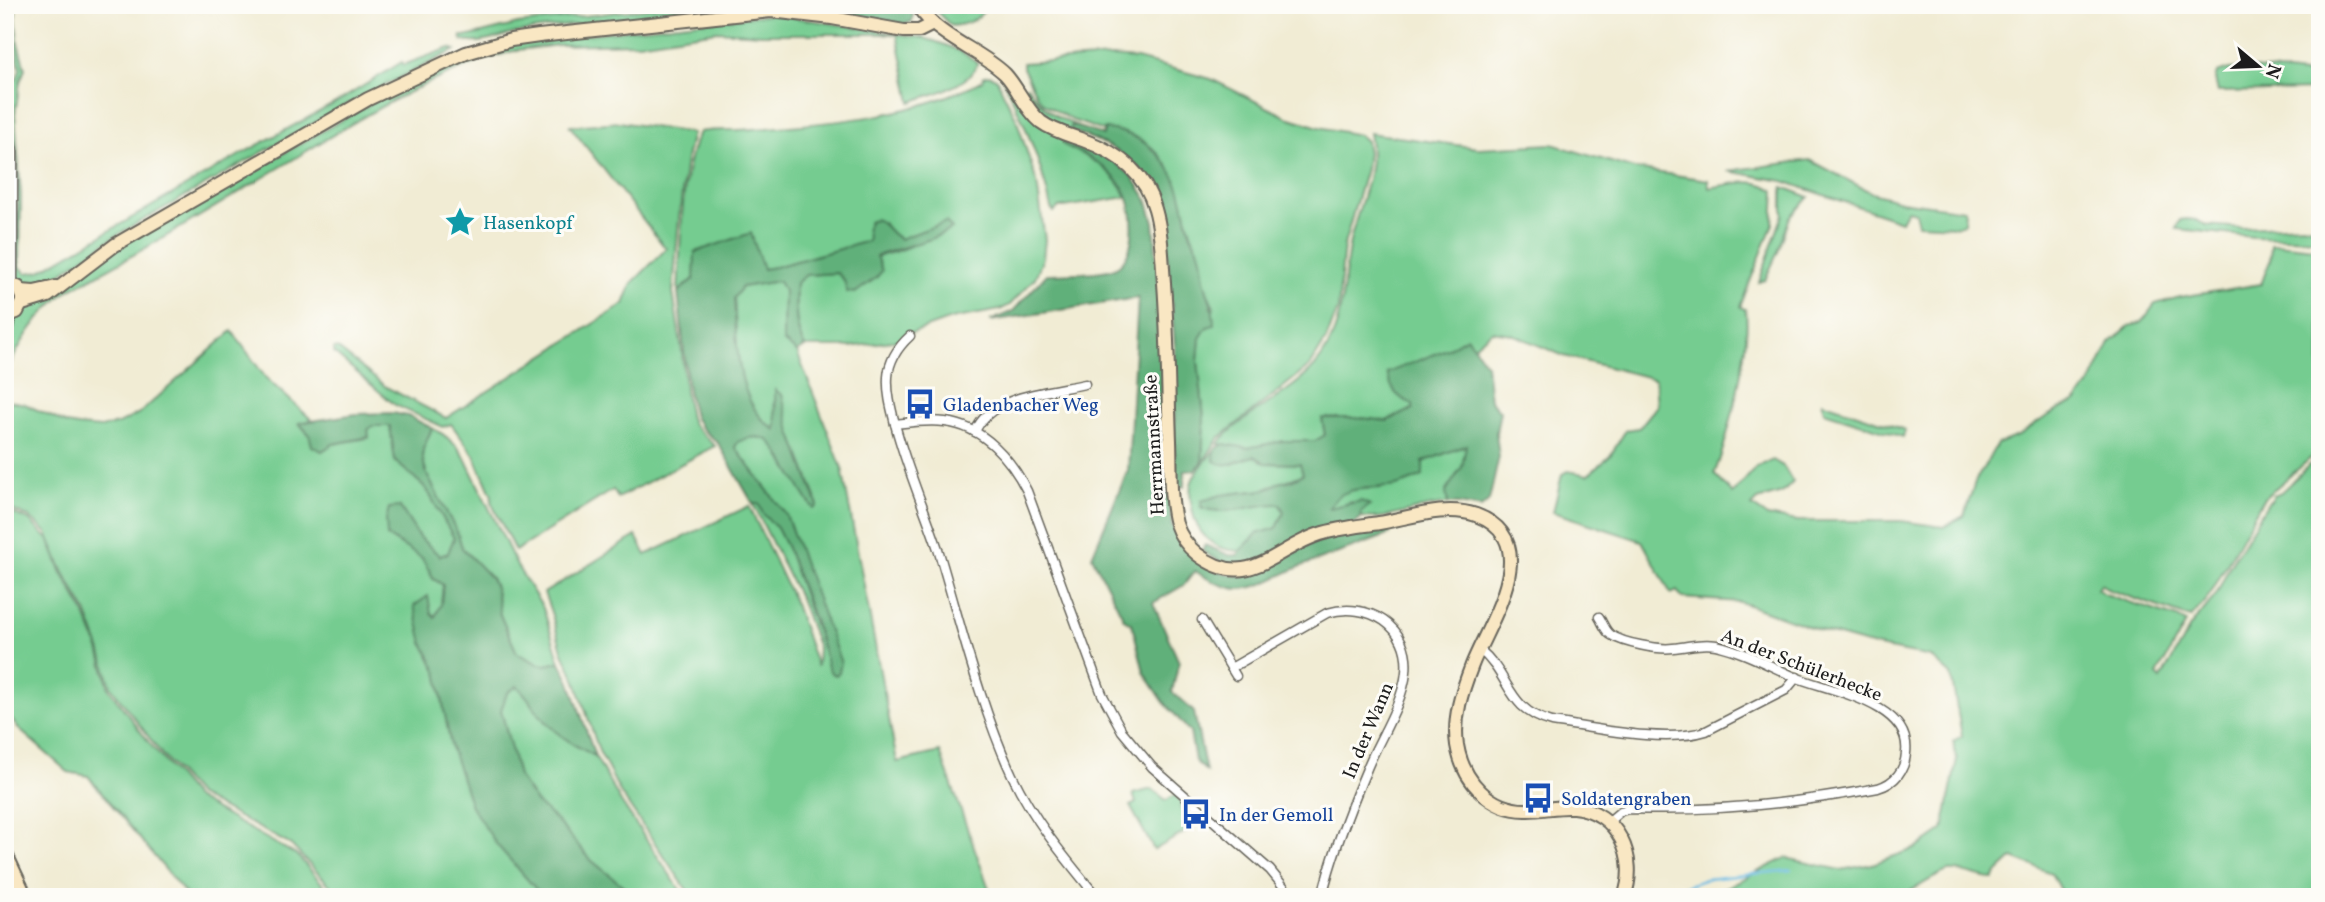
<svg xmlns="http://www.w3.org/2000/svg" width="2325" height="902" font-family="Vollkorn,serif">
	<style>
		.green { fill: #75cc90; stroke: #487456; stroke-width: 2 }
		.forest { fill: #60b07a; stroke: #3e664b; stroke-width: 2 }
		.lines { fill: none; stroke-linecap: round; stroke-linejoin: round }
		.stream { stroke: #68bbe4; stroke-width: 2.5 }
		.street-casing { stroke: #67655c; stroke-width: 11 }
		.secondary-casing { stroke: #67655c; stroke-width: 16 }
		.street { stroke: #fff; stroke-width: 8 }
		.secondary { stroke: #f9e7c3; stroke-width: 12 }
		.labels { text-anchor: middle; stroke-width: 6; stroke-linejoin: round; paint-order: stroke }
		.culture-label { font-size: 19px; fill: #0d838f; stroke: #fdfcf7; text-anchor: start }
		.transit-label { font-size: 19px; fill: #164399; stroke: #fdfcf7; text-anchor: start }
		.street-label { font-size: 19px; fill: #1c1c1c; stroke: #fdfcf7 }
	</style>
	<rect width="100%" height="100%" fill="#fdfcf7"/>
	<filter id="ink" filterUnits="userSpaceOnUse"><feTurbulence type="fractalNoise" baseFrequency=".0143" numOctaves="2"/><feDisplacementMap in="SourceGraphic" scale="14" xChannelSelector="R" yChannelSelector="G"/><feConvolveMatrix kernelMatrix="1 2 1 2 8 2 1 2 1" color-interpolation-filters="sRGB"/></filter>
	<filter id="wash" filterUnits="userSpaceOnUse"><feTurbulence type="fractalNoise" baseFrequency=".00686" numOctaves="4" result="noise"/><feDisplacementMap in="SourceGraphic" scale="28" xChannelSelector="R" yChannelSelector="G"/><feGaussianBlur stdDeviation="1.57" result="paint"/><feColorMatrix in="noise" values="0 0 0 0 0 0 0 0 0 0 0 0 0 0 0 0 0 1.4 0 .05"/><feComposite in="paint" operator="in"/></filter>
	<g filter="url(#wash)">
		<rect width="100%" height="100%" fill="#f1ecd4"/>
		<g class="green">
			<path d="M12,5H15L18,43L25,69L20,82L15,114L21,196L20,267L26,273L40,271L243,153L339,101L402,62L403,65L450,48L455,50L342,107L117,235L51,280L36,286H27L22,282L17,274C16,234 20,194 16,154C14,132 5,112 5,90L17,78L20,69L14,40Z"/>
			<path d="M675,5H754C676,14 597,20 520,32C501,35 480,47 462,40L461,36H470L518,24Z"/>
			<path d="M930,5H987C982,19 966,25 951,26Z"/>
			<path d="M772,14L924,38C944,44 962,50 978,63C969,87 933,93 911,102L897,34H761L717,31L638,43L559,45L517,50L486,59L483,56L484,50L516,42Z"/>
			<path d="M477,55L478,62C410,87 350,124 289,162C216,206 143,252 67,291C36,317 21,339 5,376V344L13,319L32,305L123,244L420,76Z"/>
			<path d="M1111,57L1137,59L1211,79L1287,117L1319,127L1359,135L1366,141L1368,152L1366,169L1344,245L1338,309L1326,340L1310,366L1219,438L1202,463L1204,418L1198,361L1200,338L1207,327L1214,308C1211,299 1206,291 1204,282C1202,273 1202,264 1200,255C1198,246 1192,238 1190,229C1176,180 1166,135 1105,129L1104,131L1072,120L1043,103L1037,96L1023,68V63Z"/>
			<polygon points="2253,68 2320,76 2320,90 2218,92 2215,79 2217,73 2229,69"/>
			<path d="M989,75L996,78L1016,118L1037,183L1045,240L1043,258L1035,278L1010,305L1000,310L951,319L909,334L899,340L850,347H805C794,328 796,304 796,283L806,275L837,273L855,293L882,271L876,257L898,251L951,229L946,222L900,239L890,234L883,222L868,241L775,267L763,269L750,233L678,292C681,247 680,171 699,132C716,129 735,131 753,129C832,123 912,118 983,80L984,76Z"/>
			<path d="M1003,80L1065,139V145C1090,157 1115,171 1127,197L1058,208L1054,212L1051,208C1041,162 1025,122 1003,80Z"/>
			<path d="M1027,86C1038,105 1054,117 1075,125L1071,126V131C1046,121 1036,111 1021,89Z"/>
			<polygon points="619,122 692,133 686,159 679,218 673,292 682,352 685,391 690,418 693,425 715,446 618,498 613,490 515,551 491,502 492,496 474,455 451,424 443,427 395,405 334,353 334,349 337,348 386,387 446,418 624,304 632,283 666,249 570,126"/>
			<path d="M1369,133L1478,148L1552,144L1634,169L1708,180L1709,188C1731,184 1755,176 1775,191L1773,224L1740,307L1745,309C1753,335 1727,447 1714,474L1733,494L1756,467L1773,460L1784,467L1793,482L1782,493L1758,500L1752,506L1767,516L1798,521H1901L1944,527L1964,516L1975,482L1997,444L2018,436L2047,416L2078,400L2093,379L2110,343L2129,326L2141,323L2155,304L2180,297L2261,284L2270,261L2271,244C2288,244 2303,248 2320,248V450L2263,499L2211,593L2191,618L2107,589L2101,584L2097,589L2105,594L2177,618L2186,623L2157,675L2161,679L2190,627L2216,595L2230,565L2269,501H2271L2274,495L2281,492L2320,455V897H2060L2061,892L2051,873L2013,858L1998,872L1993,879C1978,879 1963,869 1949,871C1939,873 1919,887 1908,892L1906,897H1706L1786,858L1841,870L1872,864L1917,848L1943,830L1957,759L1953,741L1962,736L1951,675L1931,657L1878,647L1824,632L1740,602L1682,598L1677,591L1671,594L1642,541L1553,512L1562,474L1568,471L1588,475L1610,456L1626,430L1639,428L1657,406L1655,379L1564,356L1512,334L1492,331L1474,346L1467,337L1447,349L1419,361L1413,409L1386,421L1361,418L1322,419L1325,435L1315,441H1283L1247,448L1218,444C1241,415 1289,395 1314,367C1344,333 1342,289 1349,247C1356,207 1378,174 1369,133Z"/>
			<polygon points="1810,160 1872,193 1901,201 1965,210 1964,223 1958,226 1918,224 1915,212 1907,210 1901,221 1783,181 1728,171"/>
			<polygon points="1783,187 1809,197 1790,217 1778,252 1765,280 1759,282 1783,214"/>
			<polygon points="2187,219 2196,220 2206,225 2242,228 2303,225 2320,229 2320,239 2253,237 2176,229 2180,220"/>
			<path d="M779,281L784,291L783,341L797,352L842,468L897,762L940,752L992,897H692L621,794L599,751L575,679L562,651L552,615L544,593L636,536L646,555L749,506L795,604L817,667L818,648L800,599L753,504H759L763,514L777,528L787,548L831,673L808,577L786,515L735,447L738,442L750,437L764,438L773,443L786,467L818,506L816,497L791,432L782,395L774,402L777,430C733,406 737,341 734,297L742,287Z"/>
			<polygon points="232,331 266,378 312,420 299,423 322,451 333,444 369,438 368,430 372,426 390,426 395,461 426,488 454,538 448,553 440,556 419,537 400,507 387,536 422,558 433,579 443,585 441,605 435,617 431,613 423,643 437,671 451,747 497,845 543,897 341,897 291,845 197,795 164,757 111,687 100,648 86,611 64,573 47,533 29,517 5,507 5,400 25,404 67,424 78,426 101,428 121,423 141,412"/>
			<polygon points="1822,402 1905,430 1903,437 1824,412"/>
			<path d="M432,428C446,435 456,443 464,456L517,566L543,608L560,662L546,665L538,664L517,653L500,615L496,590L491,578L462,548L458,534L427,475L423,460V449Z"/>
			<path d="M1467,445L1462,467L1446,491L1448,504C1418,505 1391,521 1362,517L1352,502L1329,509L1334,499L1347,490L1381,488L1423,462Z"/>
			<path d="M1215,449L1214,461L1233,464L1246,458L1255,456L1265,463L1301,464L1303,474C1294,479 1285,480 1276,484C1270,486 1267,490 1261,490C1239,493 1219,492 1201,507C1225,518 1253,503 1279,503L1284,512L1277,528L1257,534L1240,551C1213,551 1196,534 1192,508C1190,499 1189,490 1192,481C1196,470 1208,459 1215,449Z"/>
			<polygon points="5,510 29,520 48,539 62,573 84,612 99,649 109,689 150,744 195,798 298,856 334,897 188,897 88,776 68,772 20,730 5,711"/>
			<polygon points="517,686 528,697 545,722 574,745 595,756 621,802 685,897 637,897 592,861 554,819 536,802 518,776 501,710 507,693"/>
			<polygon points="1152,789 1166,800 1175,795 1183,804 1180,807 1192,828 1154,850 1130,806 1136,803 1133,794"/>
		</g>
		<g class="forest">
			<polygon points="804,5 906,5 913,13 912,22 904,24"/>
			<path d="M1071,125L1103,135L1105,129C1140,132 1168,156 1180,190C1184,204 1186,218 1190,232C1192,239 1197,245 1199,251C1203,261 1202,273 1205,283C1209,300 1214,306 1214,325L1207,327L1200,338L1198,361L1204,418L1202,463L1195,470L1185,471L1184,487L1176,486L1174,445L1175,347L1165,224C1161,212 1159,198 1153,186C1136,156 1102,141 1071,131Z"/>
			<path d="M1067,138L1104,154L1132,176L1147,199L1154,222L1163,354L1162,449L1172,526L1216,571L1237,576L1254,574L1304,547L1332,536L1391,528L1390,534C1362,545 1335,554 1307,564C1285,571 1264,588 1240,589C1224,589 1207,579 1195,571L1184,585L1153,603L1179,662L1172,692L1194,712L1206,771L1195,761L1190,732L1163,701L1144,672L1132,624L1124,619L1092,556L1128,470L1138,298L990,321L1013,311L1047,274C1063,273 1098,274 1112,269C1139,260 1136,205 1122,186C1107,166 1086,155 1064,145L1063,141Z"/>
			<path d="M875,219C886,223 889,234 900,239L946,222L952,229L931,239L876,256L882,271L876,278L855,293L847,292L844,280L837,273L806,275L796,283C795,304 794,329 805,347L797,352L783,341L784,291L779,281L742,287L734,298C737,339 734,406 776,430L775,390L782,395L791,432L818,506L814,509C801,494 778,444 766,439C756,435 748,438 738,442L735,447L786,515L841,663L839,672L836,675L831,673L828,667L816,625L787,548L777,528L763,514L759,504H753L718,443L702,429L694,417L688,391L678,292L694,279L695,252L751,233L763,269L775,267L868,241L867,227L869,222Z"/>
			<path d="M1467,337L1486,364L1490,400L1500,411L1496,433L1499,457L1489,501L1481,508L1459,504H1448L1446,491L1462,467L1466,445L1423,462V476C1414,480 1405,484 1396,486C1372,490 1342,483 1329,508L1361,501L1370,505L1361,512L1362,517L1354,524C1325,536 1261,569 1232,565C1221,563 1211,557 1202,551L1205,545L1229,555H1239L1240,551L1257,534L1277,528L1284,512L1280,504C1253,503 1225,518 1201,507V501L1221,495L1265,490L1278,483L1292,480L1303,474L1300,464L1265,463L1255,456C1239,459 1229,470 1214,461L1215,449L1224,444L1247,448L1283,441H1315L1325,435L1322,418H1361L1387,421L1413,409V405C1396,396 1392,392 1387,373L1447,349Z"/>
			<path d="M393,413L408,416L432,428L423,449V460L427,475L458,534L462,548L491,578L496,590L500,615L517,653L538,664L546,665L560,662L570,682L595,756C578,747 558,736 545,721C535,710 529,697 517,686L507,693L501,710L518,776L536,802L554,818L592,861L637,897H543L497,845L471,806L451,747L437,671L423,643L414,606L428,596L431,613L435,617L441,605L443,585L434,579L422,558L387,536L386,519L389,508L400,507L419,537L440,556L448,553L454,538L426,488L395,461L390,426H372L368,430L369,437L333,444L322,451L312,446L309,434L299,423L356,414Z"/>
		</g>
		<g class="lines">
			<polyline class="stream" points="1654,897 1706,879 1792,870"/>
		</g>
	</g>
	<g filter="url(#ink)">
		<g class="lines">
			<g class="street-casing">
				<g id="street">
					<polyline points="5,118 13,152 13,283"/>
					<polyline points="5,264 9,245"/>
					<path d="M910,336C898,347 889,360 888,377C887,393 891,408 895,424C906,467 924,507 938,549C961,625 979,703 1012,775C1034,821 1065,858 1097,897"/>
					<path d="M895,424C912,422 928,420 945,422C983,426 1011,459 1027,491L1102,694L1122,731L1152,767L1270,870L1292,897"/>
					<path d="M975,432C990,395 1049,392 1085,384"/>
					<path d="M1599,617C1603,623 1605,631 1611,635C1623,643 1658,650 1673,648C1688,647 1701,642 1716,645C1743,651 1770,666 1795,677C1829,691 1912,703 1906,753C1905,770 1895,783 1878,788C1794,804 1715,812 1629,809L1621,811L1608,822"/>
					<polyline points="1202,620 1236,676"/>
					<path d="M1479,649C1512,676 1505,709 1552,722C1595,728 1665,744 1706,731L1786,690L1797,677"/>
					<path d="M1231,668L1327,613C1368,601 1411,626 1406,672C1403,704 1378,740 1366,771C1349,811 1332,854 1322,897"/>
				</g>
			</g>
			<g class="secondary-casing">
				<g id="secondary">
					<path d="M917,5C921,11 926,17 931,22C953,43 983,53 1005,74C1019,89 1025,109 1041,122C1053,131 1069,135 1083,140C1117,152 1145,172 1155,209C1162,233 1162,259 1164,283C1168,336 1168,388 1170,441C1171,468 1169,498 1176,524C1180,536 1187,546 1197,554C1247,593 1275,548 1320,534C1339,528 1360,526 1379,523C1409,518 1446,504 1476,515C1546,541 1489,622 1472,665C1462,691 1453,717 1457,745C1463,781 1490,811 1528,810C1543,810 1558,806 1573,807C1618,811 1639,858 1624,897"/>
					<polyline points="5,282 18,287 23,300 17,312 5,316"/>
					<polyline points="21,291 34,292 56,287"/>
					<polyline points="22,304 48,296 115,245 368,99 466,53 511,40 539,36 771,11 832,18 904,31 919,31 933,24"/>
					<polyline points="5,333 9,316"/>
					<polyline points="5,852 26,897"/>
				</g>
			</g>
			<use href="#street" class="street"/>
			<use href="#secondary" class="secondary"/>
		</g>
	</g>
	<defs>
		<g id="sight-bare" transform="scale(2.415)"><path d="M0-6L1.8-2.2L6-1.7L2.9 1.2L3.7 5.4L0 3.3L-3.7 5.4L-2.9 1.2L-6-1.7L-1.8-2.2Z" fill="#0f9aa8" stroke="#fdfcf7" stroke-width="2.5" paint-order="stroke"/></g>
		<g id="bus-bare" transform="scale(2.415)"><path d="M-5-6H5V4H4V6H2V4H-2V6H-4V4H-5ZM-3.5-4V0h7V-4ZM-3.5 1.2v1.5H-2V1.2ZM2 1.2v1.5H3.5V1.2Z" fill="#1a4fb4" stroke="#fdfcf7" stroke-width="2.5" paint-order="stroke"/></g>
	</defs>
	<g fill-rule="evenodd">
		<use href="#sight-bare" x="460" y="222"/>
		<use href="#bus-bare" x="920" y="404"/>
		<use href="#bus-bare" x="1538" y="798"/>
		<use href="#bus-bare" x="1196" y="814"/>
	</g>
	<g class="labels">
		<g class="culture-label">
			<text x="483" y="229">Hasenkopf</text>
		</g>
		<g class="transit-label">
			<text x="943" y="411">Gladenbacher Weg</text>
			<text x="1561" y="805">Soldatengraben</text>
			<text x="1219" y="821">In der Gemoll</text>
		</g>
		<g class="street-label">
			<text transform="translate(1153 445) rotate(-93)" y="7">Herrmannstraße</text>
			<text transform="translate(1802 664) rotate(21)" y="7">An der Schülerhecke</text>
			<text transform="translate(1367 730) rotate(-67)" y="7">In der Wann</text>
		</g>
	</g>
	<rect width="2325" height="902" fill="none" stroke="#fdfcf7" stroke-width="28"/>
	<g transform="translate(2258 66) rotate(109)" stroke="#fdfcf7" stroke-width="5" paint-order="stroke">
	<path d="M0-5L12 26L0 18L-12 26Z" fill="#1c1c1c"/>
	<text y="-10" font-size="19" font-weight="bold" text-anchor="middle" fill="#1c1c1c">N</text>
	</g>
</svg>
